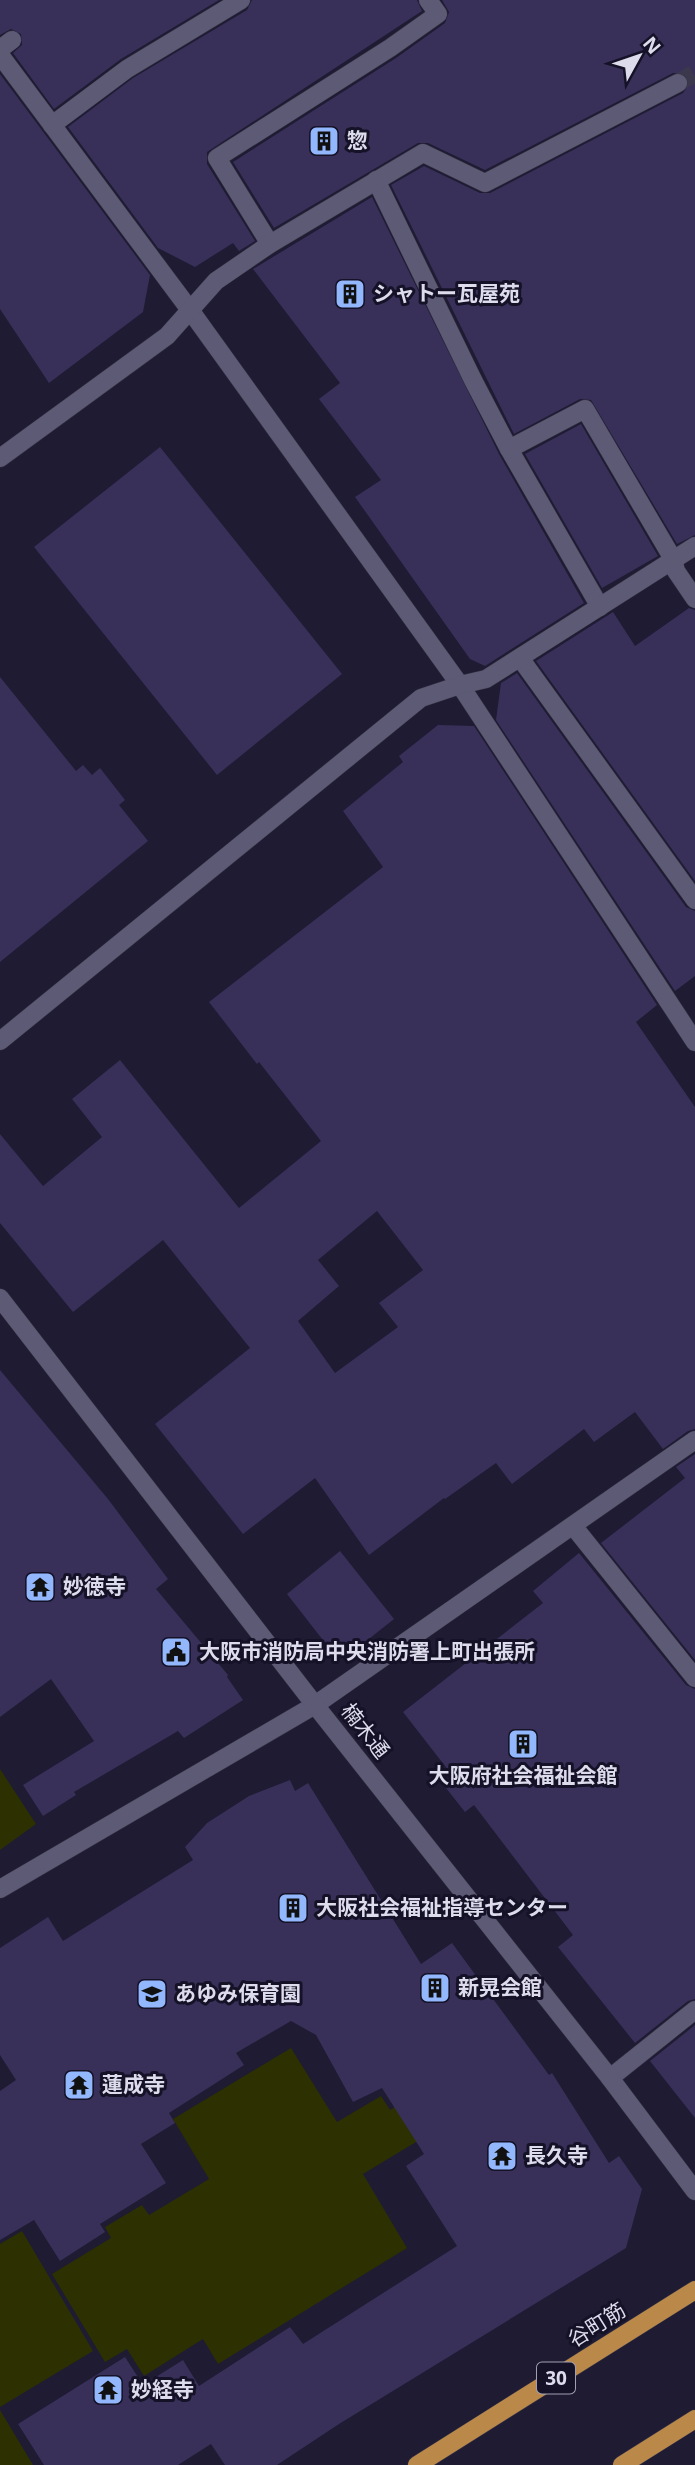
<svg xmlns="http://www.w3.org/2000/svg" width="695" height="2465" font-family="'Open Sans','Noto Sans JP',sans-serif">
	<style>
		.green { fill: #2d3102 }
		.building { fill: #383059; fill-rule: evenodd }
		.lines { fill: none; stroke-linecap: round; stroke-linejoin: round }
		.minor-tunnel { stroke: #3b384e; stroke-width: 18; stroke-dasharray: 18 9; stroke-linecap: butt }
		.service-casing { stroke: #373447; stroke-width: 19 }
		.minor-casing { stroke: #373447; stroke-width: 19 }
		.tertiary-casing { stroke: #373447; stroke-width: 19 }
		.primary-casing { stroke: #373447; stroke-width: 19 }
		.service { stroke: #5c5a75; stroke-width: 18 }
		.minor { stroke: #5c5a75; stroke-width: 18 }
		.tertiary { stroke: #5c5a75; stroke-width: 18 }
		.primary { stroke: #ba894a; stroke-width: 18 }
		.labels { text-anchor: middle; stroke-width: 6; stroke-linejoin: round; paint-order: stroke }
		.shield { fill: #151228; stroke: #a19fb1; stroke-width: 2 }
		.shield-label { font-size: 19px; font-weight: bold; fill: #dddcec }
		.poi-label { font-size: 21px; font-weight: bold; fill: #dddcec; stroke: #151228; text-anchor: start }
		.street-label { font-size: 21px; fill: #dddcec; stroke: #151228 }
	</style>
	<rect width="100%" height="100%" fill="#1e1b32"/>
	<g class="green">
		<polygon points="0,1769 36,1824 0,1850"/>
		<polygon points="291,2048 337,2122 381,2096 390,2110 437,2081 459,2116 363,2174 407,2248 218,2364 203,2339 144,2376 127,2349 105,2362 52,2274 111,2238 105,2227 142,2205 149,2215 209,2179 173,2119"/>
		<polygon points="22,2231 93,2351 0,2407 0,2244"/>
		<polygon points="0,2410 33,2465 0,2465"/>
	</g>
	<g class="building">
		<polygon points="0,0 219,0 121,59 54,109 13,53 22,45 21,34 11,29 0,35"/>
		<polygon points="252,0 417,0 422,11 207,152 207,164 255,241 239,251 233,243 195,267 158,248 68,127 133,78 247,10"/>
		<polygon points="442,0 695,0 695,535 677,544 591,400 580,399 514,434 391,185 424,166 480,193 490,193 683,93 689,84 685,74 673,73 485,170 428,143 418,143 274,228 233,162 396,58 445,23 449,12"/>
		<polygon points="0,74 150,275 143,312 49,383 0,309"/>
		<polygon points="372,197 499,454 584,603 485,666 470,659 355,497 381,480 319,399 340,383 253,269"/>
		<polygon points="581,424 658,556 602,588 525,454"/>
		<polygon points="160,447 342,674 217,775 34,547"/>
		<polygon points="689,608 695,610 695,881 536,661 613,612 635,646"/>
		<polygon points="517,673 686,907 695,911 695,976 675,991 496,720 501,683"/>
		<polygon points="0,677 76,771 83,765 92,775 100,768 125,800 119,805 148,841 0,962"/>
		<path d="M438,725L474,726L657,1005L636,1022L695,1107V1429L688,1431L663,1449L635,1412L594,1442L584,1429L512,1484L496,1463L445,1499L444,1498L369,1555L315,1478L243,1534L155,1424L250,1348L163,1240L73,1312L0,1223V1134L43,1186L102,1137L72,1099L120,1060L239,1208L321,1141L259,1062L257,1064L209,1002L383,867L343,811L403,762L399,756ZM377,1211L423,1270L379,1303L398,1327L335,1373L298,1321L339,1286L318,1260Z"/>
		<polygon points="0,1370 108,1499 168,1579 156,1589 228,1675 227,1677 243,1700 184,1738 178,1731 74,1792 76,1795 43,1816 23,1785 94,1741 51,1679 0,1717"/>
		<polygon points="695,1454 695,1660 601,1543 685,1478 676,1467"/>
		<polygon points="340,1551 394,1619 355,1650 326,1644 287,1594"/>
		<polygon points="579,1553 686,1685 695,1689 695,1999 688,2001 635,2043 558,1947 573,1935 474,1805 465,1812 442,1783 452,1775 403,1712 543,1603 533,1591"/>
		<polygon points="290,1780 295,1791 308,1783 421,1964 452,1943 549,2075 552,2073 609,2163 619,2156 642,2189 626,2248 339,2424 277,2465 225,2465 211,2444 178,2465 44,2465 18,2424 125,2357 143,2385 183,2360 199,2386 290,2327 303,2344 457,2246 406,2166 424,2154 382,2088 353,2102 316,2035 291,2021 236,2053 244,2065 169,2113 175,2123 141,2144 166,2183 100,2224 105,2232 60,2261 34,2220 0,2240 0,2091 16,2080 0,2055 0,1948 48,1917 63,1941 193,1860 185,1847 207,1823 249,1796"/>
		<polygon points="695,2025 695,2118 650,2061"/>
	</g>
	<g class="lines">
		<polyline class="minor-tunnel" points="678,83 695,73"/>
		<g class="service-casing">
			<g id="service">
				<polyline points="0,49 12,40"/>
				<polyline points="52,125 127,69 241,0"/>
				<polyline points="376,180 473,380 509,449 600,607"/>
				<polyline points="270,244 217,158 390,48 438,14 428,0"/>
				<polyline points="509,449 585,409 673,559 676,571 695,599"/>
				<polyline points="574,1527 695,1678"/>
			</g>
		</g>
		<g class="minor-casing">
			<g id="minor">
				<polyline points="0,55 190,310 460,685 695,1042"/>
				<polyline points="0,458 167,336 216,281 270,244 423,153 485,183 678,83"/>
				<polyline points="520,658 695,900"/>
				<polyline points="460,685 486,679 695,546"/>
				<polyline points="0,1889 315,1705 695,1440"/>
				<polyline points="610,2078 695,2010"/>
			</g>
		</g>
		<g class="tertiary-casing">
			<g id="tertiary">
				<polyline points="0,1041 421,698 460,685"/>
				<polyline points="0,1298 315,1705 610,2078 695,2191"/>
			</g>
		</g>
		<g class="primary-casing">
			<g id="primary">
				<polyline points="417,2465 695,2290"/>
				<polyline points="622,2465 695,2419"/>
			</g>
		</g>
		<use href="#service" class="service"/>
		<use href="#minor" class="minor"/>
		<use href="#tertiary" class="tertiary"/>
		<use href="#primary" class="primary"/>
	</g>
	<defs>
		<g id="building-square" transform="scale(1.575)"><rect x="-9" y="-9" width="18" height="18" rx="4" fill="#93b7fd" stroke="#151228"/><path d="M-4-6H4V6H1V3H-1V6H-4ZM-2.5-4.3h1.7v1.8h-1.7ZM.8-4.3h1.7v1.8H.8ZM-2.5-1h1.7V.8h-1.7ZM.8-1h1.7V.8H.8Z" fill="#111"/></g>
		<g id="temple-square" transform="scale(1.575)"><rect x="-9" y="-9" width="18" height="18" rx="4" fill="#93b7fd" stroke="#151228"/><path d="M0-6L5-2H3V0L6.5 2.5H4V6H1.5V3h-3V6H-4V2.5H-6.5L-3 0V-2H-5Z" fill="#111"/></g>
		<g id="civic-square" transform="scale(1.575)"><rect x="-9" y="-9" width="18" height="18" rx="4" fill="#93b7fd" stroke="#151228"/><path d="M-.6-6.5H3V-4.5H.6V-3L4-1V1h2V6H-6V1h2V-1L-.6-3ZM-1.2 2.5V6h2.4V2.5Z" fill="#111"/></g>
		<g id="school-square" transform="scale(1.575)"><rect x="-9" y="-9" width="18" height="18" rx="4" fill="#93b7fd" stroke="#151228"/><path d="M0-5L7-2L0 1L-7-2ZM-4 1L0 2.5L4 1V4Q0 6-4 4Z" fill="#111"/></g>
	</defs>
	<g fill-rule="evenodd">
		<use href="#building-square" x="324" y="141"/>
		<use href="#building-square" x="350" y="294"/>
		<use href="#temple-square" x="40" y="1587"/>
		<use href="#civic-square" x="176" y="1652"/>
		<use href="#building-square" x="523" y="1744"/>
		<use href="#building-square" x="293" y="1908"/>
		<use href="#building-square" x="435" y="1988"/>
		<use href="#school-square" x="152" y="1994"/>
		<use href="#temple-square" x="79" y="2085"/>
		<use href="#temple-square" x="502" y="2156"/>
		<use href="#temple-square" x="108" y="2390"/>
	</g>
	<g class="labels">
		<rect class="shield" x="537" y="2362.5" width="38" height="31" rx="5"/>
		<g class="shield-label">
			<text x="556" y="2385">30</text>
		</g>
		<g class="poi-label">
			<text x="347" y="148">惣</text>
			<text x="373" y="301">シャトー瓦屋苑</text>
			<text x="63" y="1594">妙徳寺</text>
			<text x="199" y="1659">大阪市消防局中央消防署上町出張所</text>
			<text x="523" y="1783" text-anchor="middle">大阪府社会福祉会館</text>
			<text x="316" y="1915">大阪社会福祉指導センター</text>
			<text x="458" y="1995">新晃会館</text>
			<text x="175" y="2001">あゆみ保育園</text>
			<text x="102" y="2092">蓮成寺</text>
			<text x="525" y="2163">長久寺</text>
			<text x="131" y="2397">妙経寺</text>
		</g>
		<g class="street-label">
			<text transform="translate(365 1731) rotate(52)" y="7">楠木通</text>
			<text transform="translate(597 2325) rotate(-32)" y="7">谷町筋</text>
		</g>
	</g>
	<g transform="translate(639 56) rotate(50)" stroke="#151228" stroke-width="5" paint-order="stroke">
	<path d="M0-5L12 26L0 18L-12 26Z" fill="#dddcec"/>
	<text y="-10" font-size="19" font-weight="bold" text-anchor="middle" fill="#dddcec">N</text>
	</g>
</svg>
